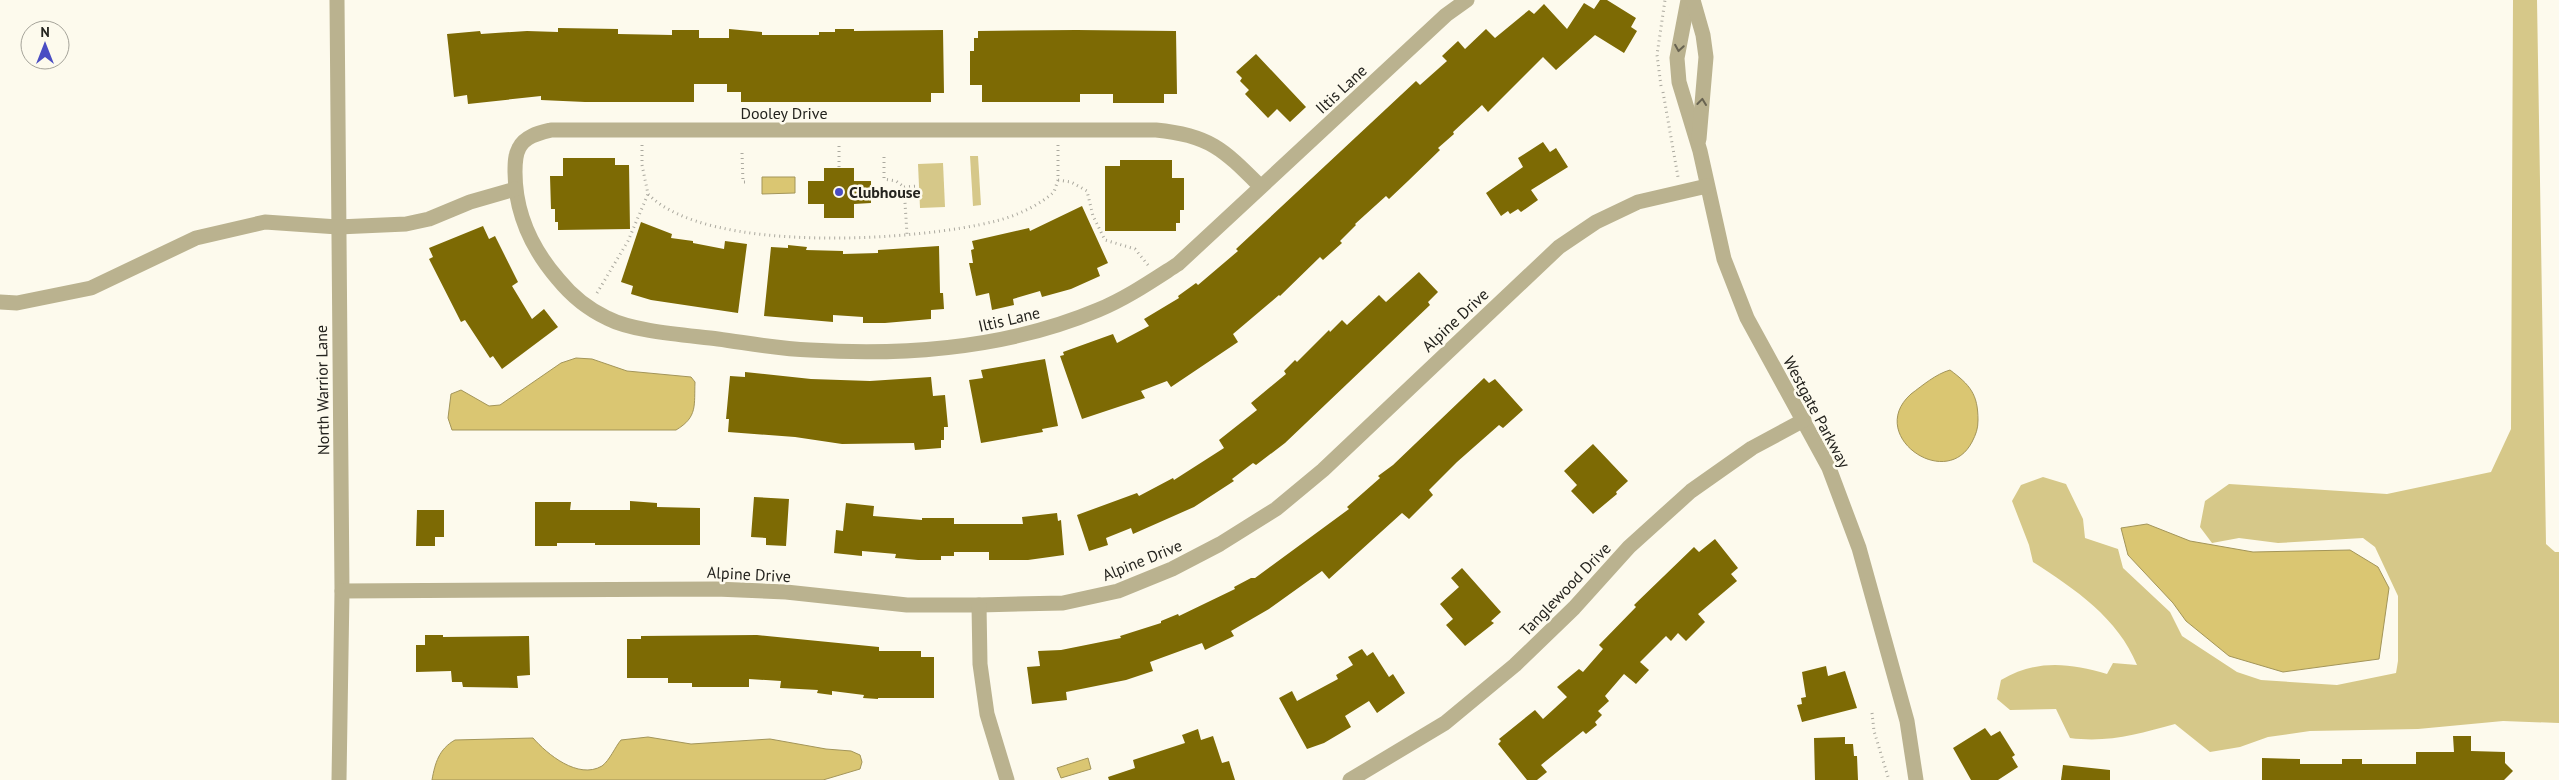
<svg xmlns="http://www.w3.org/2000/svg" width="2559" height="780" font-family="'PT Sans',sans-serif">
	<style>
		.green { fill: #d6c889 }
		.water { fill: #dac672; stroke: #a39559 }
		.building { fill: #7d6a04 }
		.lines { fill: none; stroke-linecap: round; stroke-linejoin: round }
		.path { stroke: #aba99f; stroke-width: 3; stroke-dasharray: 1 4; stroke-linecap: butt }
		.minor { stroke: #bab28f; stroke-width: 15 }
		.oneway { stroke: #686351 }
		.poi-dot { fill: #4a4dc3; stroke: #fdfaed; stroke-width: 2 }
		.labels { text-anchor: middle; stroke-width: 5; stroke-linejoin: round; paint-order: stroke }
		.street-label { font-size: 16px; fill: #24231e; stroke: #fdfaed }
		.poi-label { font-size: 16px; font-weight: bold; fill: #24231e; stroke: #fdfaed; text-anchor: start }
	</style>
	<rect width="100%" height="100%" fill="#fdfaed"/>
	<g class="green">
		<path d="M2513,0H2537L2546,544L2555,552H2559V723L2503,721L2418,729L2310,731L2268,737L2240,747L2210,752L2175,724C2138,734 2108,743 2070,738L2056,709L2010,710L1997,699L2001,680C2037,659 2069,663 2107,674L2113,663L2137,665C2118,618 2075,589 2033,562L2029,545L2012,501L2021,485L2043,477L2066,484L2083,519L2085,538L2118,549L2123,568L2170,612L2182,636L2237,672L2261,680L2337,685L2396,673L2398,661V596L2375,547L2363,538L2278,543L2239,538L2212,543L2200,527L2205,501L2229,484L2387,494L2491,472L2511,429Z"/>
		<polygon points="970,156 978,156 981,205 973,206"/>
		<polygon points="943,163 945,207 920,208 918,164"/>
	</g>
	<g class="water">
		<polygon points="762,177 795,177 795,193 762,194"/>
		<path d="M576,358L592,359L627,371L691,377L695,382C694,405 698,417 676,430H452L448,418L451,394L461,390L489,406L500,405L561,363Z"/>
		<path d="M1950,370C1970,385 1978,394 1978,420C1978,429 1976,434 1972,442C1946,492 1865,435 1911,394C1923,385 1936,374 1950,370Z"/>
		<polygon points="2147,524 2190,541 2253,552 2350,550 2378,567 2389,588 2379,659 2283,672 2229,656 2186,621 2173,603 2128,555 2121,528"/>
		<path d="M648,737L691,744L770,739L826,749L851,751L860,755L862,762L860,769L823,780H432C435,763 439,749 455,740L533,738C547,754 578,780 602,766C610,760 615,747 621,740Z"/>
		<polygon points="1088,758 1091,769 1061,778 1057,768"/>
	</g>
	<g class="building">
		<polygon points="1600,0 1607,0 1636,18 1631,27 1637,31 1624,53 1595,35 1556,70 1543,57 1488,112 1482,105 1453,132 1454,134 1438,148 1440,150 1408,181 1389,199 1386,196 1355,224 1356,225 1340,241 1342,243 1323,260 1320,257 1280,296 1279,295 1233,334 1238,342 1171,387 1167,381 1141,391 1145,398 1082,419 1060,356 1064,355 1063,352 1113,334 1117,343 1149,326 1144,319 1179,298 1178,296 1196,283 1198,285 1238,251 1236,249 1416,81 1420,85 1447,61 1442,56 1458,41 1465,49 1486,29 1495,38 1529,10 1534,14 1544,4 1567,29 1584,3 1594,9"/>
		<polygon points="558,28 618,29 618,34 672,35 672,30 699,30 699,38 729,38 729,29 762,32 762,35 819,35 819,32 835,32 835,29 854,29 854,31 943,30 944,93 931,93 931,102 741,102 741,92 727,92 727,84 694,84 694,102 585,102 541,100 541,96 468,104 467,95 454,97 447,34 480,31 481,34 527,31 558,32"/>
		<polygon points="1076,30 1176,31 1177,94 1164,94 1164,103 1113,103 1113,94 1080,94 1080,102 982,102 982,85 970,85 970,51 974,51 974,38 978,38 978,31"/>
		<polygon points="1256,54 1306,107 1290,122 1277,109 1268,118 1245,94 1249,90 1240,81 1242,78 1236,72"/>
		<polygon points="1543,142 1550,152 1556,148 1568,167 1531,190 1538,200 1521,212 1518,209 1510,214 1508,211 1501,216 1486,193 1523,167 1518,158"/>
		<polygon points="563,158 615,158 615,165 629,165 630,229 558,230 558,222 555,222 555,209 551,209 550,176 563,176"/>
		<polygon points="1120,160 1172,160 1172,178 1184,178 1184,210 1180,210 1180,223 1176,223 1176,231 1105,231 1105,166 1120,166"/>
		<polygon points="824,168 854,168 854,181 871,181 871,203 854,204 854,218 824,218 824,204 808,204 808,181 824,181"/>
		<polygon points="1082,206 1108,263 1097,268 1100,276 1071,289 1042,297 1040,291 1013,299 1014,305 992,310 989,293 976,296 969,263 973,263 971,250 974,249 972,241 1029,228 1030,231"/>
		<polygon points="641,222 672,234 671,238 693,241 693,243 724,249 725,241 747,244 738,313 651,300 631,294 633,286 621,282"/>
		<polygon points="483,226 489,239 495,236 518,282 512,286 532,319 544,309 558,327 502,369 493,356 490,358 465,320 461,322 429,259 433,257 429,248"/>
		<polygon points="788,245 807,247 806,250 843,251 843,254 878,253 878,250 939,246 940,293 943,293 944,309 931,310 931,319 885,323 863,323 863,317 833,315 833,322 764,316 771,247 788,248"/>
		<polygon points="1419,272 1438,292 1428,302 1430,305 1285,443 1256,465 1253,463 1232,479 1234,481 1194,507 1133,534 1131,528 1106,538 1108,545 1089,551 1077,515 1137,493 1139,496 1173,478 1174,480 1224,448 1219,440 1257,410 1251,403 1286,374 1284,371 1295,360 1297,362 1329,330 1330,332 1342,320 1347,325 1379,295 1386,302"/>
		<polygon points="1045,359 1058,426 1042,429 1043,432 981,443 969,380 983,378 981,370"/>
		<polygon points="745,372 811,379 870,381 931,377 933,396 945,395 948,427 944,427 944,440 941,440 941,448 915,450 914,443 842,444 795,437 728,432 729,419 726,419 730,376 745,377"/>
		<polygon points="1484,378 1489,383 1495,379 1523,410 1503,428 1499,425 1457,462 1429,490 1433,495 1409,519 1402,513 1329,579 1322,571 1269,609 1231,631 1234,636 1205,650 1202,643 1150,662 1153,671 1126,680 1066,692 1067,700 1032,704 1027,667 1040,666 1038,651 1061,650 1121,638 1120,636 1161,623 1161,621 1178,614 1179,616 1235,589 1234,587 1251,578 1255,578 1349,509 1347,507 1380,478 1378,476 1393,465"/>
		<polygon points="1593,444 1628,481 1616,492 1617,494 1593,514 1571,491 1577,485 1564,471"/>
		<polygon points="754,497 789,499 786,546 766,545 766,538 751,537"/>
		<polygon points="630,501 657,503 657,507 700,508 700,545 595,545 595,543 557,543 557,546 535,546 535,502 571,502 570,510 630,510"/>
		<polygon points="846,503 874,506 873,516 922,520 922,518 954,518 954,524 1023,524 1022,517 1057,513 1058,521 1061,520 1064,555 1028,560 989,560 989,552 954,552 954,556 941,556 941,560 918,560 895,558 896,554 862,551 862,556 834,553 836,530 843,531"/>
		<polygon points="417,510 444,510 444,537 435,537 435,546 416,546"/>
		<polygon points="1715,539 1738,568 1731,574 1737,581 1698,614 1705,622 1686,641 1678,633 1671,641 1666,636 1640,662 1649,670 1636,684 1624,674 1605,696 1609,701 1598,711 1602,715 1595,722 1597,725 1586,734 1583,731 1541,765 1547,772 1537,780 1527,780 1498,744 1501,741 1499,739 1535,710 1543,719 1567,697 1557,687 1579,669 1583,672 1603,649 1599,645 1636,607 1634,605 1694,547 1699,552"/>
		<polygon points="1462,568 1501,612 1491,621 1494,623 1465,646 1446,625 1453,619 1440,604 1459,587 1451,578"/>
		<polygon points="425,635 443,635 443,637 529,636 530,675 517,676 518,688 463,687 462,682 452,682 451,671 416,672 416,645 425,645"/>
		<polygon points="757,635 879,647 879,651 921,651 921,657 934,657 934,698 878,698 878,699 863,698 864,695 832,691 832,695 817,693 818,690 780,688 781,681 749,679 749,687 692,687 692,683 668,683 668,678 627,678 627,639 641,639 641,636"/>
		<polygon points="1362,649 1367,656 1373,652 1389,677 1393,674 1405,693 1377,713 1369,701 1345,716 1351,727 1324,743 1307,749 1279,698 1292,691 1297,701 1338,679 1336,675 1353,665 1348,657"/>
		<polygon points="1826,666 1828,676 1845,671 1857,708 1802,722 1797,705 1802,704 1801,698 1806,697 1802,672"/>
		<polygon points="1985,728 1991,736 2000,731 2015,755 2012,757 2018,767 1998,780 1971,780 1953,748"/>
		<polygon points="1198,729 1201,740 1213,736 1222,763 1229,761 1235,780 1109,780 1108,777 1135,768 1133,760 1185,743 1182,735"/>
		<polygon points="2453,736 2471,736 2471,751 2505,752 2505,763 2513,771 2504,780 2262,780 2262,758 2300,759 2300,764 2342,764 2342,759 2362,759 2362,764 2416,764 2416,752 2454,752"/>
		<polygon points="1845,737 1845,744 1853,744 1854,756 1857,756 1858,780 1815,780 1814,738"/>
		<polygon points="2063,765 2110,770 2110,780 2061,780"/>
	</g>
	<g class="lines">
		<g class="path">
			<polyline points="1661,86 1657,55 1665,0"/>
			<polyline points="1663,92 1678,177"/>
			<path d="M642,145V165L648,194C707,255 918,241 996,221C1016,216 1038,206 1054,192L1058,180V145"/>
			<polyline points="839,146 839,168"/>
			<polyline points="742,153 743,182 748,182"/>
			<polyline points="884,157 884,179 896,181 904,187 907,234"/>
			<polyline points="1058,180 1071,182 1087,191 1093,216 1105,240 1135,249 1148,265"/>
			<polyline points="904,187 919,186"/>
			<polyline points="597,293 628,241 648,194"/>
			<polyline points="1872,713 1874,731 1889,780"/>
		</g>
		<g class="minor">
			<polyline points="337,0 342,591 339,780"/>
			<polyline points="1688,0 1677,58 1679,82 1700,151 1724,259 1747,318 1829,468 1859,548 1907,721 1916,780"/>
			<polyline points="1693,0 1703,35 1706,57 1699,139"/>
			<path d="M1261,187C1224,150 1210,135 1156,130H551C539,133 525,136 519,148C515,155 515,164 515,172C515,212 532,249 558,279C571,295 588,309 607,318C634,332 686,335 718,339C748,343 779,349 810,350C907,356 1008,348 1098,310C1127,298 1153,280 1178,264L1446,15L1467,0"/>
			<polyline points="0,302 17,303 91,288 196,238 265,222 338,227 406,224 429,219 470,202 515,189"/>
			<polyline points="342,591 716,589 786,592 907,605 979,605 1063,603 1118,591 1172,569 1220,544 1276,509 1323,470 1559,247 1596,222 1638,202 1707,186"/>
			<polyline points="979,605 980,664 987,714 1007,780"/>
			<polyline points="1350,780 1445,723 1515,665 1574,608 1629,547 1691,491 1752,448 1804,420"/>
		</g>
	</g>
	<defs><path id="oneway-chevron" d="M-2-3.5L2.5 0L-2 3.5" fill="none" stroke-width="1.6" stroke-linecap="round" stroke-linejoin="round" transform="scale(1.25)"/></defs>
	<g class="oneway">
		<use href="#oneway-chevron" transform="translate(1679 48) rotate(99)"/>
		<use href="#oneway-chevron" transform="translate(1702 102) rotate(-83)"/>
	</g>
	<circle class="poi-dot" cx="839" cy="192" r="5"/>
	<g class="labels">
		<g class="street-label">
			<text transform="translate(1341 89) rotate(-43)" y="6">Iltis Lane</text>
			<text x="784" y="119">Dooley Drive</text>
			<text transform="translate(1009 319) rotate(-13)" y="6">Iltis Lane</text>
			<text transform="translate(1455 320) rotate(-43)" y="6">Alpine Drive</text>
			<text transform="translate(322 390) rotate(-91)" y="6">North Warrior Lane</text>
			<text transform="translate(1817 412) rotate(62)" y="6">Westgate Parkway</text>
			<text transform="translate(1142 560) rotate(-22)" y="6">Alpine Drive</text>
			<text transform="translate(749 574) rotate(3)" y="6">Alpine Drive</text>
			<text transform="translate(1565 589) rotate(-46)" y="6">Tanglewood Drive</text>
		</g>
		<g class="poi-label">
			<text x="849" y="198">Clubhouse</text>
		</g>
	</g>
	<g transform="translate(45 45)"><circle r="24" fill="#fdfaed" stroke="#a6a49a"/>
	<path d="M0-4L9 19L0 12L-9 19Z" fill="#4a4dc3"/>
	<text y="-8" font-size="14" font-weight="bold" text-anchor="middle" fill="#24231e">N</text>
	</g>
</svg>
